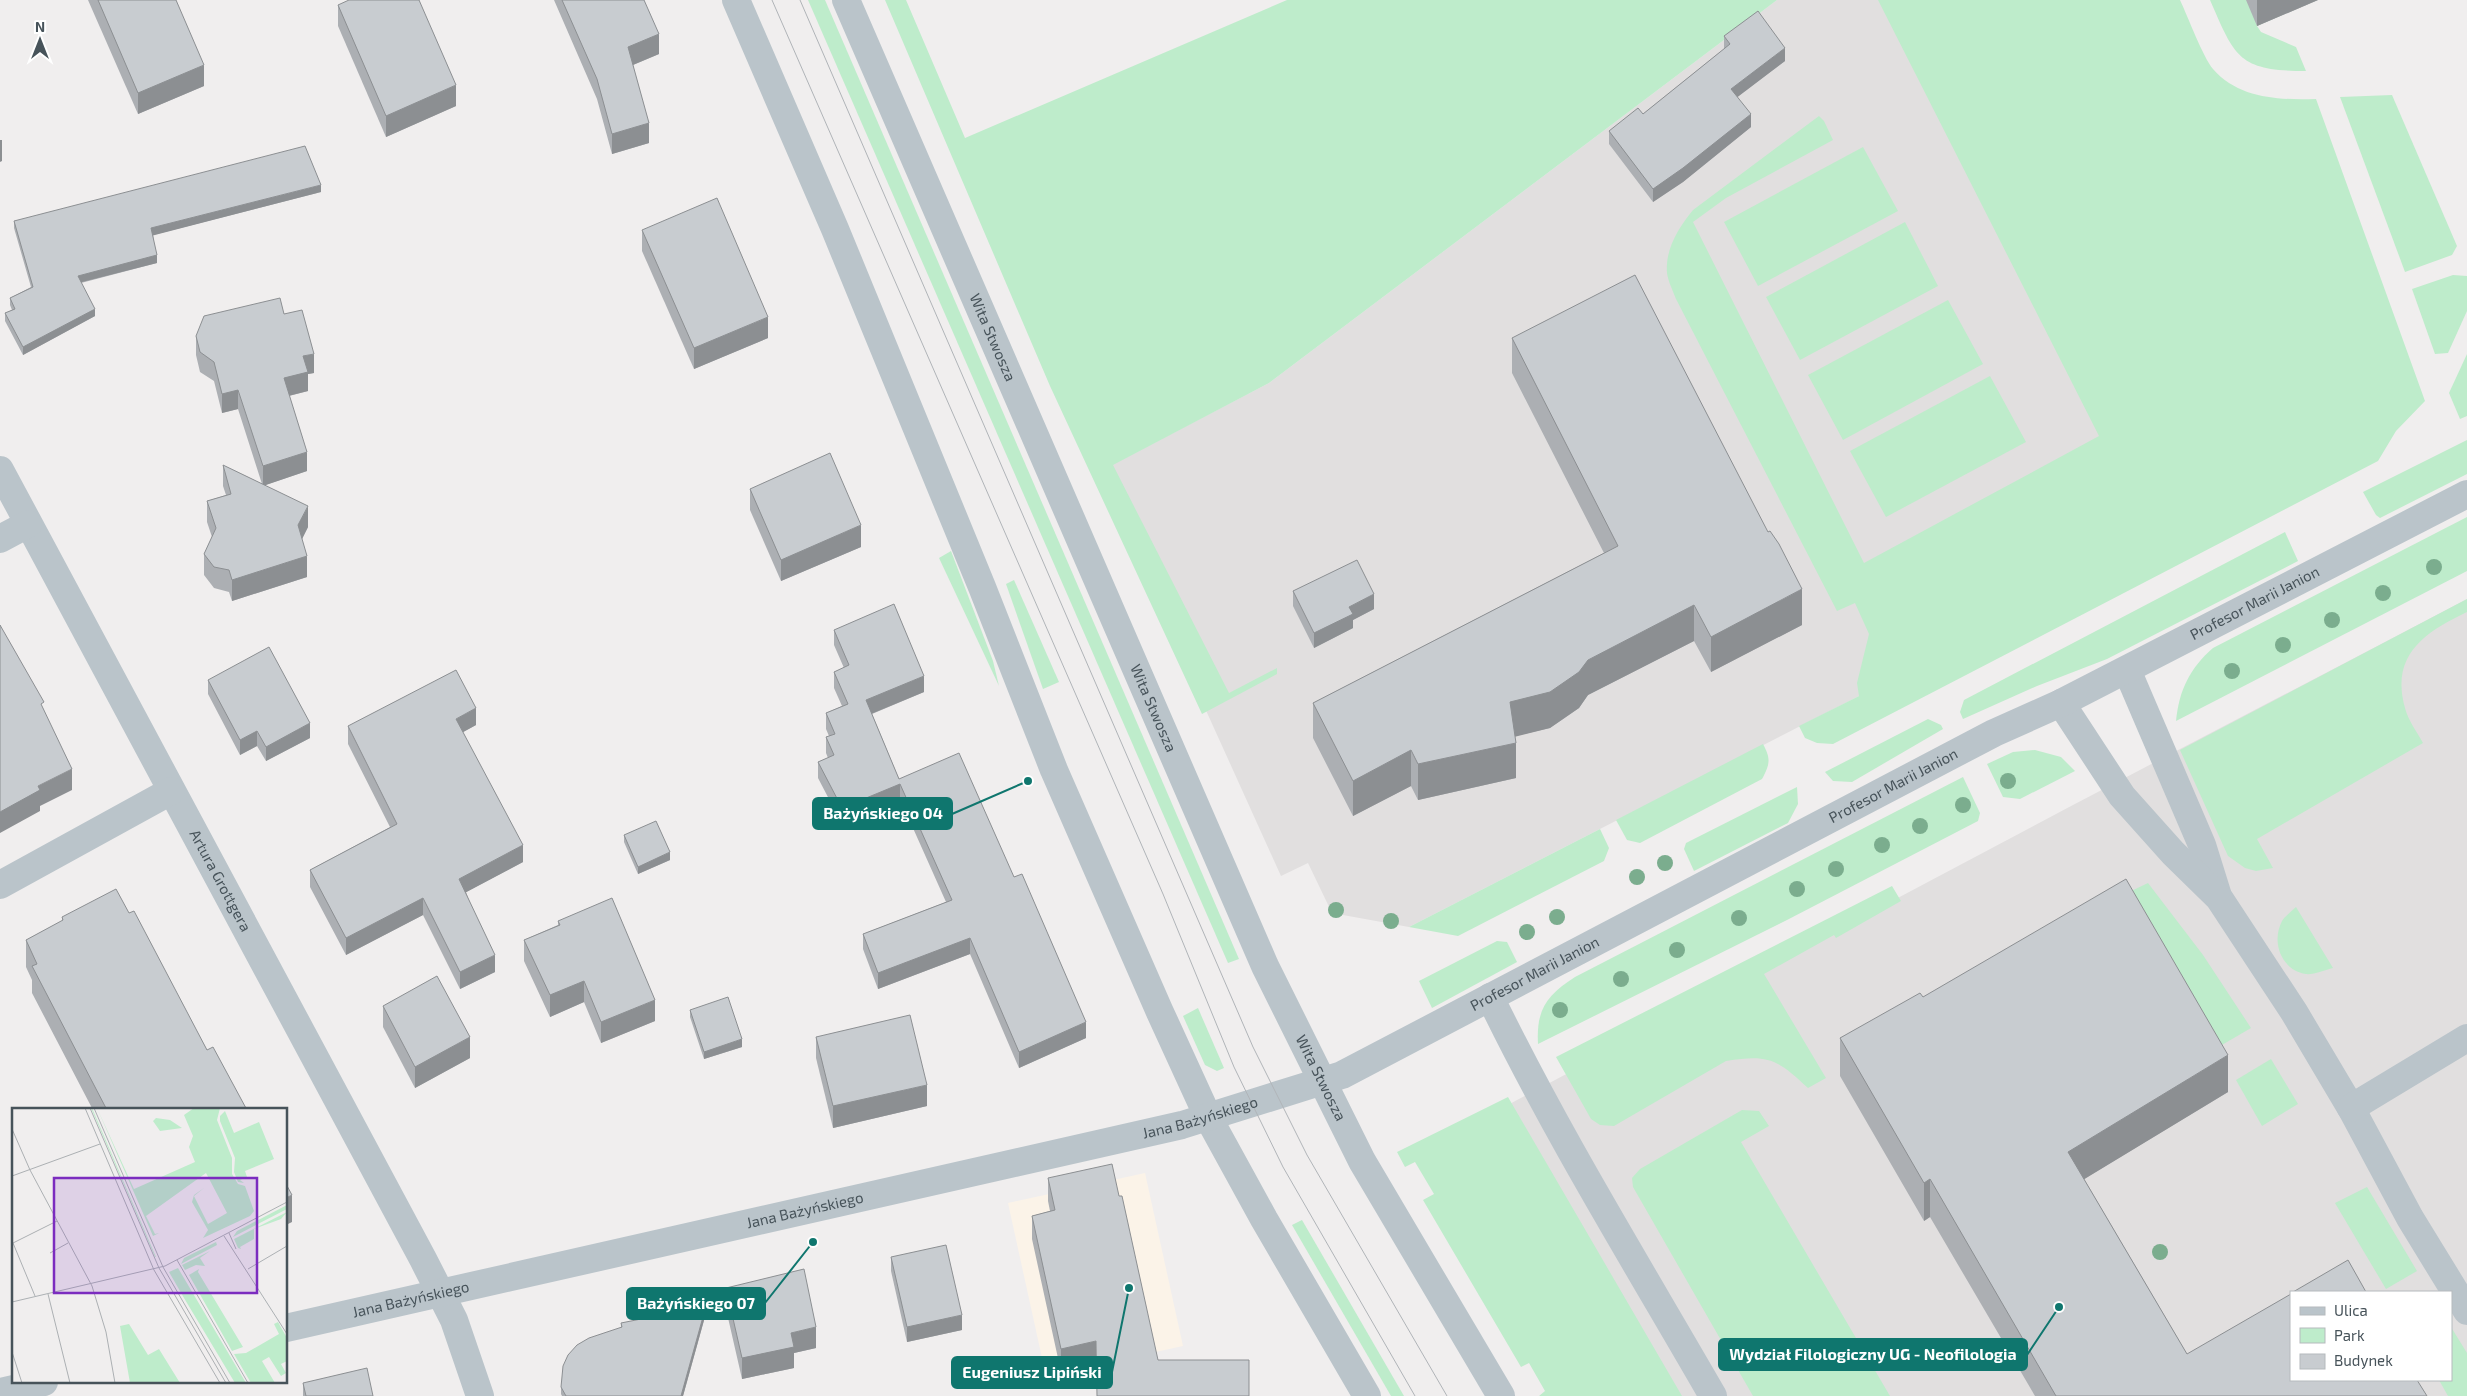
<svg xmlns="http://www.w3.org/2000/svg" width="2467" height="1396" font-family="'Exo 2',sans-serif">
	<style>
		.commercial { fill: #fbf3e8 }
		.education { fill: #e1dfdf; fill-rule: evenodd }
		.green { fill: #beeccb }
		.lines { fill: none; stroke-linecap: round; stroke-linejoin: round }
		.minor { stroke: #bac4ca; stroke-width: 28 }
		.tram { stroke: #b0b4b8; stroke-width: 1 }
		.tree { fill: #7bad8e }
		.wall { fill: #acafb3 }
		.shaded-wall { fill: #8c8f92 }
		.building { fill: #c8ccd0; stroke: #8c8f92 }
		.labels { text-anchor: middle; stroke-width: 4.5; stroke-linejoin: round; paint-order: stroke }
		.street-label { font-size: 15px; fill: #47535a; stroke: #fff }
		.inset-road { fill: none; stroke: #acb0b3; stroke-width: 1 }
		.view { fill: #7b2cbf; fill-opacity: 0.15; stroke: #7b2cbf; stroke-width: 2.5 }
		.inset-edge { fill: none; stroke: #47535a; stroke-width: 2.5 }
		.leader { fill: none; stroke: #0f766e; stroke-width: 2 }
		.callout-dot { fill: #0f766e; stroke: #fff; stroke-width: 2 }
		.callout { fill: #0f766e; stroke: #0f766e; stroke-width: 2 }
		.callout-label { font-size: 16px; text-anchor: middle; font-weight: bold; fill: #fff }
	</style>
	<rect width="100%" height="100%" fill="#f0eeee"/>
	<polygon class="commercial" points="1145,1173 1183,1346 1046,1376 1008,1203"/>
	<g class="education">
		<polygon points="1777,0 1973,0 2160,417 1859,696 1409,927 1332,913 1308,863 1281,876 1098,472 1269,383"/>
		<path d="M2467,599V1396H1565L1440,1141L2073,805ZM2291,1292H2451V1380H2291Z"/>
	</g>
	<g class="green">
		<polygon points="808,0 825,0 1239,959 1228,963"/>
		<polygon points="885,0 906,0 965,138 1287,0 1777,0 1269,383 1113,465 1229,693 1277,668 1277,674 1202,714 1050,386"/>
		<path d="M1878,0H2180C2188,17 2203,57 2213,69C2239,99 2280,100 2316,99L2425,401L2396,431L2378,461L1833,744L1817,743L1805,738L1799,726L1859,696L1857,683L1869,634L1855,603L1837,611L1676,299C1673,291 1668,281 1667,273C1665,249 1679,227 1693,210L1819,116L1824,121L1833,140L1726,198L1693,222L1864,563L2099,436Z"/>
		<path d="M2210,0H2317L2257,26L2261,32L2296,47L2306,71C2238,71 2235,57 2210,0Z"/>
		<polygon points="2392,95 2457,246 2452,255 2405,272 2340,97"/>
		<polygon points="1863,147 1898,211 1758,286 1724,222"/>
		<polygon points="1905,222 1938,286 1800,360 1766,297"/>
		<polygon points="2453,275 2467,276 2467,311 2448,353 2435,354 2412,289"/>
		<polygon points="1948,300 1983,364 1843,440 1808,375"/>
		<polygon points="2467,354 2467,416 2460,419 2449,393"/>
		<polygon points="1990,376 2026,442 1886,517 1850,451"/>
		<polygon points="2467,440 2467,474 2380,518 2376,515 2363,492"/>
		<path d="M2467,517V571L2176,721C2179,690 2190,668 2213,648Z"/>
		<polygon points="2285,532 2298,561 2107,659 2037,686 1963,719 1960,712 1964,700"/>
		<polygon points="951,551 993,661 999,686 939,558"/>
		<polygon points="1014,580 1059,682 1043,689 1006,584"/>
		<path d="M2467,599V612C2425,632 2390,655 2405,708C2408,720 2417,732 2423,743L2257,839L2273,868L2256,871L2245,868L2228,856L2180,750Z"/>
		<polygon points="1928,719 1941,725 1943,729 1852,782 1833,781 1825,772"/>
		<path d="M1763,744C1771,759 1770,764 1762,779L1640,843L1627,840L1616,820Z"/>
		<polygon points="2035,750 2061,757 2075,771 2020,799 2003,797 1987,764 2013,752"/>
		<path d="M1963,777L1980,813L1978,821L1787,920L1538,1044C1536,1009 1547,995 1575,977Z"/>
		<polygon points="1797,787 1798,804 1788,823 1694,871 1684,849 1686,843"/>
		<polygon points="1600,829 1609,848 1604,861 1458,936 1409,927"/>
		<polygon points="2148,883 2203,955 2251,1028 2215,1049 2127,893"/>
		<path d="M1892,886L1901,901L1836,938L1834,935L1764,974L1826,1078L1808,1088C1777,1059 1769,1054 1726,1061L1614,1126L1600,1125L1591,1119L1556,1057Z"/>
		<path d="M2296,907L2333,968C2325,970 2313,975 2306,974C2281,970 2271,942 2282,921C2285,916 2292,911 2296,907Z"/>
		<polygon points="1497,941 1507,942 1517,962 1432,1008 1419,981"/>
		<polygon points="1198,1008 1224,1068 1217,1071 1205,1065 1183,1016"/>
		<polygon points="2271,1059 2298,1104 2262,1126 2236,1080"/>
		<polygon points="1508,1097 1682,1396 1539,1396 1545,1391 1529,1363 1521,1367 1423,1200 1434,1194 1415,1162 1405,1167 1397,1152"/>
		<polygon points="1742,1110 1759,1111 1769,1126 1741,1142 1890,1396 1753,1396 1633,1187 1632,1178 1640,1169"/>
		<polygon points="2367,1187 2417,1271 2386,1289 2335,1203"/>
		<polygon points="1302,1220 1404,1396 1391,1396 1292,1225"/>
		<polygon points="2451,1327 2467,1353 2467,1396 2448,1396 2439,1380 2451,1380"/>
	</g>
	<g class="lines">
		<g class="minor">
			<polyline points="736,0 835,229 982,587 1054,770 1159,1010 1208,1117 1264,1219 1367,1396"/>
			<path id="s1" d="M846,0L1265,966L1362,1161L1501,1396"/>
			<path id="s2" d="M0,470L423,1259L454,1320L480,1396"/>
			<polyline points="0,539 28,524"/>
			<polyline points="2127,670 2202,845 2217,893"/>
			<polyline points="2061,703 2122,796 2173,853 2219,898 2294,1012 2351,1108 2410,1218 2467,1311"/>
			<polyline points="0,885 171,791"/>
			<path d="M1490,997C1557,1135 1637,1264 1713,1396"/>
			<polyline points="2351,1108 2467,1038"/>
			<path id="s3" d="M286,1328L1182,1125L1342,1075L1994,733L2061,703L2467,494"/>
			<polyline points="0,1392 44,1382"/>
		</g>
		<g class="tram">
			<polyline points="772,0 1163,894 1234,1067 1283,1167 1415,1396"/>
			<polyline points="800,0 1253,1047 1307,1155 1447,1396"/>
		</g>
	</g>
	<g class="tree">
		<circle cx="2434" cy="567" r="8"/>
		<circle cx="2383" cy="593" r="8"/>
		<circle cx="2332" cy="620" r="8"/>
		<circle cx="2283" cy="645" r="8"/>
		<circle cx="2232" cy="671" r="8"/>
		<circle cx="2008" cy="781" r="8"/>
		<circle cx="1963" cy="805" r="8"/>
		<circle cx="1920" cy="826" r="8"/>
		<circle cx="1882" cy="845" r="8"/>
		<circle cx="1665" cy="863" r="8"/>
		<circle cx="1836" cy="869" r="8"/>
		<circle cx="1637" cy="877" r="8"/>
		<circle cx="1797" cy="889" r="8"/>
		<circle cx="1336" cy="910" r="8"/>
		<circle cx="1557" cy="917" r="8"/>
		<circle cx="1739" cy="918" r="8"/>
		<circle cx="1391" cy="921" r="8"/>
		<circle cx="1527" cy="932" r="8"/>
		<circle cx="1677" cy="950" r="8"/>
		<circle cx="1621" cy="979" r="8"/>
		<circle cx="1560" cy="1010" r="8"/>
		<circle cx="2160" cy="1252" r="8"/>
	</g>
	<g class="wall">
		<polygon points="88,0 176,0 204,86 138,114"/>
		<polygon points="554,0 644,0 659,54 633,65 649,143 612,154 597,99"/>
		<polygon points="2246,0 2318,0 2257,26"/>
		<polygon points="338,5 456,106 386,137 338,26"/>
		<polygon points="1724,36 1785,61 1737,97 1751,127 1683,182 1653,202 1609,144 1609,131 1643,114 1724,49"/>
		<polygon points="321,192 153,235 157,263 81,283 95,316 23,355 5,321 5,313 12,310 10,305 10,298 31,287 14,228 14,221"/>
		<polygon points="642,230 768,338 694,369 642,251"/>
		<polygon points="284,314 314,373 308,374 308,391 289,396 307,471 265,485 308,527 302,539 307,577 232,601 229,592 214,588 204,575 204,554 212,537 207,522 207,501 226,495 223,486 223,465 262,484 238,409 222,413 214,381 200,372 196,355 196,336"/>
		<polygon points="1512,338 1802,625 1711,672 1694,641 1588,695 1579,708 1550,728 1515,736 1516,778 1418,800 1411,786 1353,816 1313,738 1313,703 1604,553 1512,373"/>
		<polygon points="750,489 861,547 781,581 750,510"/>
		<polygon points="1293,591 1374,609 1353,620 1353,628 1314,648 1293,606"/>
		<polygon points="834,630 924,692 872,714 899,779 1086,1038 1019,1068 970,954 878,989 863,949 863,934 946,902 900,799 842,824 818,778 818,762 828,758 826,753 826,737 829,736 826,729 826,713 842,706 834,688 834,672 844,668 834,645"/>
		<polygon points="208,680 310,738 266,761 257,746 240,755 208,694"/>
		<polygon points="476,725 463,732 523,862 466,892 495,972 460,989 423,915 346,955 310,887 310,870 390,827 348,744 348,726"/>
		<polygon points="624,835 670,860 638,874 624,842"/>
		<polygon points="129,913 207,1050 247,1110 93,1110 32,993 32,980 26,967 26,940 62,921 62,917"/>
		<polygon points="558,921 655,1021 601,1043 584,1002 550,1017 524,961 524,940 558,925"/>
		<polygon points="1923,997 2228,1092 2084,1179 2187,1354 2427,1396 2035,1396 1930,1217 1924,1221 1840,1076 1840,1038"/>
		<polygon points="383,1006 470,1058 415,1088 383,1027"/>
		<polygon points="690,1010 742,1047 704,1059 690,1017"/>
		<polygon points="816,1037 927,1106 833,1128 816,1058"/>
		<polygon points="1048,1178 1096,1365 1061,1372 1032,1239 1032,1216 1050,1211 1048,1201"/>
		<polygon points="891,1257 962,1330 907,1342 891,1271"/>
		<polygon points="726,1288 816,1348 794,1353 794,1368 742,1379 726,1309"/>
		<polygon points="706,1313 683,1396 562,1396 561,1394 561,1387 621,1327 621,1323"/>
		<polygon points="303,1383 373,1396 303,1396"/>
	</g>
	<g class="shaded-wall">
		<polygon points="2257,0 2318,0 2257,26"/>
		<polygon points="659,34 659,54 628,67 628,47"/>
		<polygon points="1785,48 1785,61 1731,102 1731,89"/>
		<polygon points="204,65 204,86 138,114 138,93"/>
		<polygon points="456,85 456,106 386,137 386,116"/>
		<polygon points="1751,114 1751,127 1683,182 1653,202 1653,189"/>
		<polygon points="649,123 649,143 612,154 612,134"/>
		<polygon points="0,140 2,140 2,161 0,162"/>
		<polygon points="321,185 321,192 151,236 151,228"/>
		<polygon points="157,255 157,263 78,283 78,276"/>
		<polygon points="95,309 95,316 23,355 23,347"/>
		<polygon points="768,317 768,338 694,369 694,348"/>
		<polygon points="314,354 314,373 308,374 308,391 284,397 284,378 303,356"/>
		<polygon points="238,390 238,409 222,413 222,394"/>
		<polygon points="307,452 307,471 263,486 263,466"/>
		<polygon points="308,506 308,527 298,547 298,525"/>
		<polygon points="861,525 861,547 781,581 781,560"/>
		<polygon points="307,556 307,577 232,601 232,580"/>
		<polygon points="1802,589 1802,625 1711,672 1711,637"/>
		<polygon points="1374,594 1374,609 1353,620 1353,628 1314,648 1314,633 1349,607"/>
		<polygon points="1694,605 1694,641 1588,695 1579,708 1550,728 1510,738 1510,702 1588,660"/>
		<polygon points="924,676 924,692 866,716 866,700"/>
		<polygon points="476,708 476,725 456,736 456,719"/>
		<polygon points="310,723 310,738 266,761 266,747"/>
		<polygon points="257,731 257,746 240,755 240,740"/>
		<polygon points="1516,743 1516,778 1418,800 1418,764"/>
		<polygon points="1411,750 1411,786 1353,816 1353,781"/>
		<polygon points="72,769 72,790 40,806 40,811 0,833 0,812 38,786"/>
		<polygon points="900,784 900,799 842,824 842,808"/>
		<polygon points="523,845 523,862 459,896 459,879"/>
		<polygon points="670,852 670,860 638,874 638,867"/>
		<polygon points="423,898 423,915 346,955 346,938"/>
		<polygon points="970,938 970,954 878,989 878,973"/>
		<polygon points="495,955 495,972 460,989 460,972"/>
		<polygon points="584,981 584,1002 550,1017 550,995"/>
		<polygon points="655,1000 655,1021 601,1043 601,1022"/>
		<polygon points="1086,1022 1086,1038 1019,1068 1019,1052"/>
		<polygon points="470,1037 470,1058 415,1088 415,1067"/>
		<polygon points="742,1039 742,1047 704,1059 704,1052"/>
		<polygon points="2228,1055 2228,1092 2068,1189 2068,1152"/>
		<polygon points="927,1085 927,1106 833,1128 833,1106"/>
		<polygon points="1930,1179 1930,1217 1924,1221 1924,1183"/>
		<polygon points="292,1195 292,1222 286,1225 286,1198"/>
		<polygon points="706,1306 706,1313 683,1396 681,1396"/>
		<polygon points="962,1315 962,1330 907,1342 907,1327"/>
		<polygon points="816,1327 816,1348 794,1353 794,1368 742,1379 742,1358 791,1333"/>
		<polygon points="1096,1341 1096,1365 1061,1372 1061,1349"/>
	</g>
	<g class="building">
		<polygon points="98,0 176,0 204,65 138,93"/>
		<polygon points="349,0 419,0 456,85 386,116 338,5"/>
		<polygon points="562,0 644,0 659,34 628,47 649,123 612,134 597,79"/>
		<polygon points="1758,11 1785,48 1731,89 1751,114 1683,168 1653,189 1609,131 1638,108 1643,114 1730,44 1724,36"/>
		<polygon points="305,146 321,185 151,228 157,255 78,276 95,309 23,347 5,313 15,309 10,298 33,287 14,221"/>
		<polygon points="717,198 768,317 694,348 642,230"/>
		<polygon points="1635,275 1768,532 1770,531 1779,544 1802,589 1711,637 1694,605 1588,660 1579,672 1550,692 1510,702 1516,743 1418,764 1411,750 1353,781 1313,703 1618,546 1512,338"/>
		<polygon points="280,298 284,314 302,310 314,354 303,356 308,372 284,378 307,452 263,466 238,390 222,394 214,362 200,352 196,336 204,316"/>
		<polygon points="830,453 861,525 781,560 750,489"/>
		<polygon points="223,465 308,506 298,525 307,556 232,580 229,570 214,567 204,554 216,528 207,501 231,494"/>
		<polygon points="1357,560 1374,594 1349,607 1353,614 1314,633 1293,591"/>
		<polygon points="894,604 924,676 866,700 899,779 959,753 1014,877 1022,874 1086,1022 1019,1052 970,938 878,973 863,934 952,900 900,784 842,808 818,762 834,755 826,737 835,734 826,713 848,704 834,672 849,665 834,630"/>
		<polygon points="0,625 44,702 41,704 72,769 38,786 40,790 0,812"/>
		<polygon points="269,647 310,723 266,747 257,731 240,740 208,680"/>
		<polygon points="456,670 476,708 456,719 523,845 459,879 495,955 460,972 423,898 346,938 310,870 397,824 348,726"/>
		<polygon points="656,821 670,852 638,867 624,835"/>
		<polygon points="2126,879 2228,1055 2068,1152 2187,1354 2291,1294 2291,1380 2417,1380 2427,1396 2056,1396 1930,1179 1924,1183 1840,1038 1920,993 1923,997"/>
		<polygon points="116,889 129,913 134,911 207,1050 213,1047 247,1110 107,1110 32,966 37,964 26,940 63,920 62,917"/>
		<polygon points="612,898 655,1000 601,1022 584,981 550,995 524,940 560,925 558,921"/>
		<polygon points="437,976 470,1037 415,1067 383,1006"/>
		<polygon points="728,997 742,1039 704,1052 690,1010"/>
		<polygon points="910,1015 927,1085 833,1106 816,1037"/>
		<polygon points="1112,1164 1119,1196 1122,1196 1158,1360 1249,1360 1249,1396 1097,1396 1096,1341 1061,1349 1032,1216 1055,1210 1048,1178"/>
		<polygon points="286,1184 292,1195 286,1198"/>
		<polygon points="946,1245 962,1315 907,1327 891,1257"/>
		<polygon points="2348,1260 2366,1292 2293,1292"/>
		<polygon points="804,1269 816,1327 791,1333 794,1347 742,1358 726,1288"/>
		<polygon points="706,1306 681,1396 566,1396 561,1387 563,1366 568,1355 577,1345 589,1338 622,1327 621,1323"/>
		<polygon points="367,1368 373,1396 306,1396 303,1383"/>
	</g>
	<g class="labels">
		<g class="street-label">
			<text dy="5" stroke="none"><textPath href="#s1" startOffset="368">Wita Stwosza</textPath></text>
			<text dy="5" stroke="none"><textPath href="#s3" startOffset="2114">Profesor Marii Janion</textPath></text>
			<text dy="5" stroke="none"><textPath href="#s1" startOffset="772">Wita Stwosza</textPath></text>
			<text dy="5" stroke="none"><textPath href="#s3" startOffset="1709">Profesor Marii Janion</textPath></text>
			<text dy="5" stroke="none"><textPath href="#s2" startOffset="466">Artura Grottgera</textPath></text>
			<text dy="5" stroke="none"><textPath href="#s3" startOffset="1304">Profesor Marii Janion</textPath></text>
			<text dy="5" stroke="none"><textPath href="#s1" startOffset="1178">Wita Stwosza</textPath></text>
			<text dy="5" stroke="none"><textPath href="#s3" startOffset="938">Jana Bażyńskiego</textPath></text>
			<text dy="5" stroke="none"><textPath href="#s3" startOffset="532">Jana Bażyńskiego</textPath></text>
			<text dy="5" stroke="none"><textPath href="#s3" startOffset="128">Jana Bażyńskiego</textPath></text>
		</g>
	</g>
	<g transform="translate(12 1108)">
		<rect width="275" height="275" fill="#f0eeee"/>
		<path d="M79,0H80L144,149H143ZM85,0L122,81L183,54L177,39L181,28L172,7L182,0H208L205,12L220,50V66L226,76L233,78L242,103L238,108L191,130L196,122L180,94L182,87L192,80L182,88L196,116L215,105L194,65L134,108L143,126L147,125L141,128ZM213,3L222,25L247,14L262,51L233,63L235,69L228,72L232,75L226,74L222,64L223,50L208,13V8ZM144,10L158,12L170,20L148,23L141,13ZM275,97V101L221,129L225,123ZM275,104L269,111L242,121V131L228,139L229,141L226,140L222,131ZM204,134L205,137L169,156L172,150ZM198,143L188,150L193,158L184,157L173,162L170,157ZM166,160L234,275H223L172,190L157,164ZM187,161L186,164L231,239L220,243L177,167ZM266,214L275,230V253L269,256L274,265L269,268L257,249L250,253L263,275H239L222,246L234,245L267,226L262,216ZM117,216L136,247L147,241L168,275H118L108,218Z" fill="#beeccb"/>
		<path class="inset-road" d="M73,0L142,162L208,275M78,0L147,160L214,275M82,0L151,159L218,275M0,21L18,62L80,178L94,224L103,275M0,68L88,36M217,125L224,141M212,128L275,226M38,145L56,135M165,152L236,275M236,161L275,138M36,186L58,275M23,188L1,135L45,113M0,194L153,158L275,94M0,244L10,275"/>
		<path class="view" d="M42,70H245V185H42Z"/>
		<rect width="275" height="275" class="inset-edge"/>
	</g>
	<path class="leader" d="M1028 781L952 814M813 1242L765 1303M2059 1307L2027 1355M1129 1288L1112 1372"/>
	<g class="callout-dot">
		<circle cx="1028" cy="781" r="5"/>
		<circle cx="813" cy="1242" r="5"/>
		<circle cx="2059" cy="1307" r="5"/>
		<circle cx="1129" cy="1288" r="5"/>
	</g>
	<g class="callout">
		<rect x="813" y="798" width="139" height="31" rx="5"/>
		<rect x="627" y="1288" width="138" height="31" rx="5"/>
		<rect x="1719" y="1339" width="308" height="31" rx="5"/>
		<rect x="952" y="1357" width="160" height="31" rx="5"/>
	</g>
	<g class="callout-label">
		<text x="883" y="819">Bażyńskiego 04</text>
		<text x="696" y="1309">Bażyńskiego 07</text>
		<text x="1873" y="1360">Wydział Filologiczny UG - Neofilologia</text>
		<text x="1032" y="1378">Eugeniusz Lipiński</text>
	</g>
	<rect x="2290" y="1291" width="162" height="90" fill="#ffffff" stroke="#b5babd"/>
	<rect x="2300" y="1307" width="25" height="8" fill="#bac4ca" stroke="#b5babd"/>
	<text x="2334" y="1316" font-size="15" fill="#47535a">Ulica</text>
	<rect x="2300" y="1328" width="25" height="15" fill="#beeccb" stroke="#b5babd"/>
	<text x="2334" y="1341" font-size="15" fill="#47535a">Park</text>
	<rect x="2300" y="1354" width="25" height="15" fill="#c8ccd0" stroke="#b5babd"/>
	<text x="2334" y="1366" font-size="15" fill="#47535a">Budynek</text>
	<g transform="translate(40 40)" stroke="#ffffff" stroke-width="4" paint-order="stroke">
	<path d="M0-4L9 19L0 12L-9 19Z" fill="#47535a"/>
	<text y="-8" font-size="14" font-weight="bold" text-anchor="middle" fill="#47535a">N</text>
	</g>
</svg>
